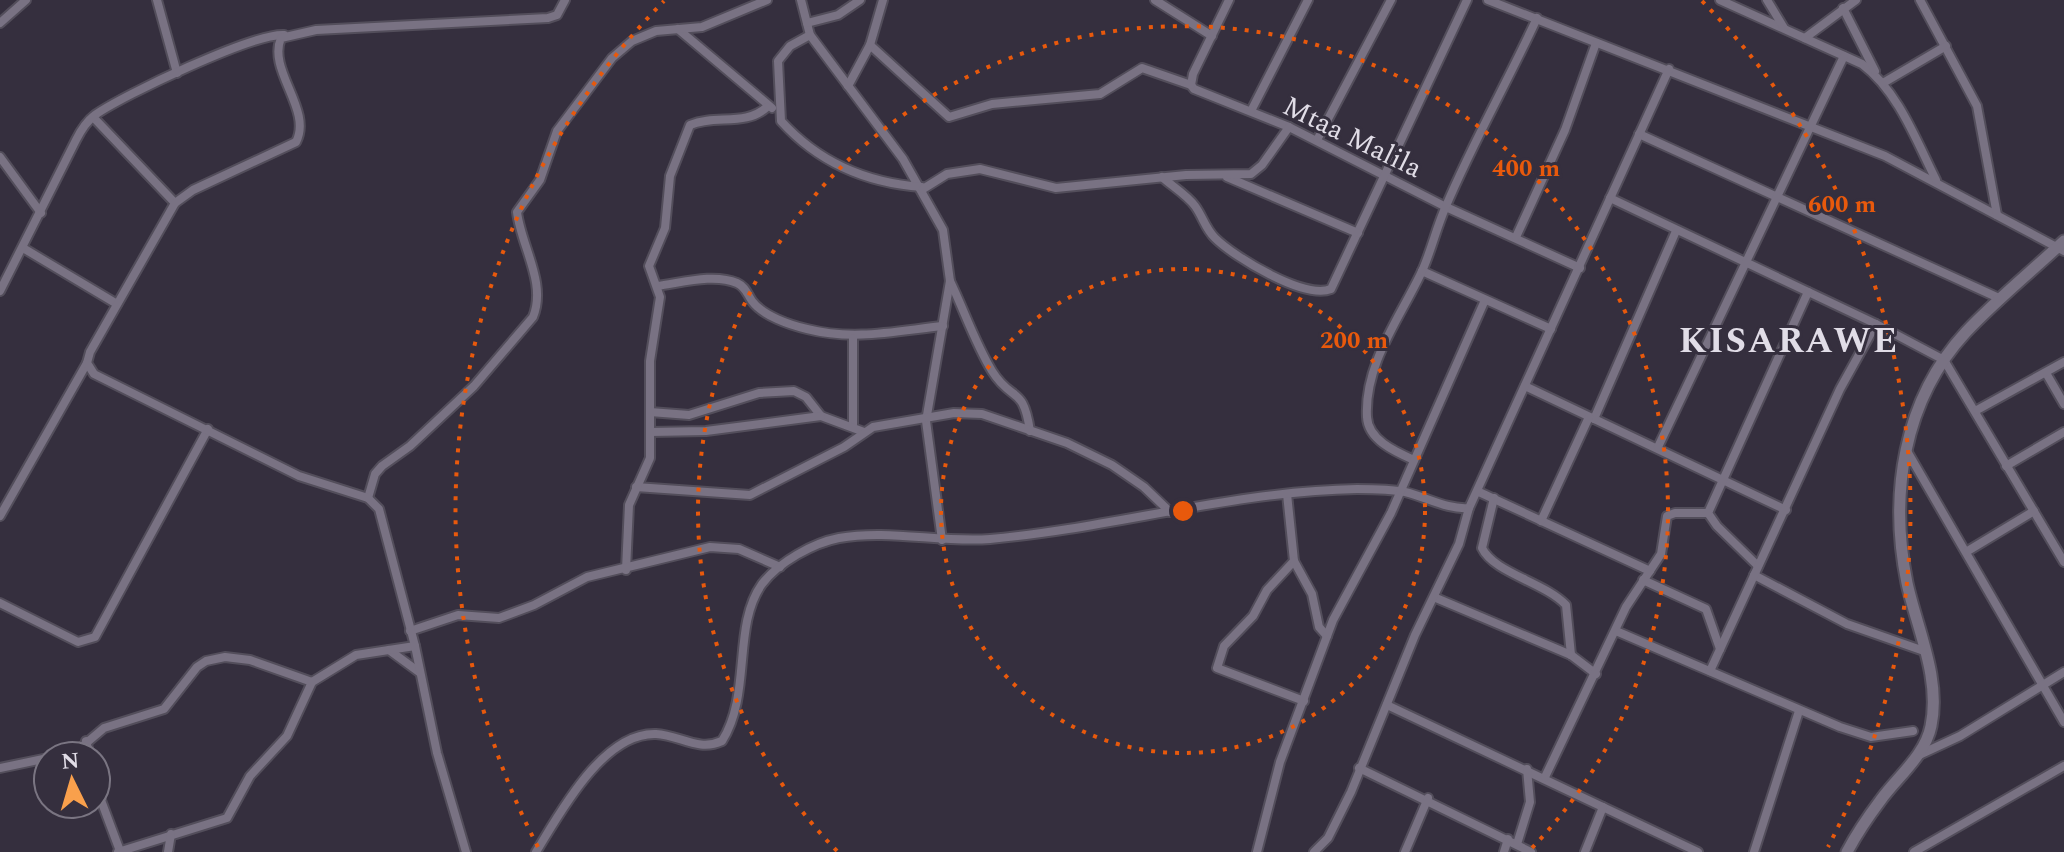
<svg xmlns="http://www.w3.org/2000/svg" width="2064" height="852" font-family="Spectral,serif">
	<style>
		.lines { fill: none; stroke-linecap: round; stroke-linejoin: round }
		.street-casing { stroke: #534e5b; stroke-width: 12 }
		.secondary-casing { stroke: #534e5b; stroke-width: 15 }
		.street { stroke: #797283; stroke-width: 8 }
		.secondary { stroke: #797283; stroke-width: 11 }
		.ring { fill: none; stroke: #e8590c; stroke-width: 4; stroke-dasharray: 4 8 }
		.labels { text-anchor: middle; stroke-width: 6; stroke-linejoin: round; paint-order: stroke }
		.street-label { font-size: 28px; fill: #e1dde7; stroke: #352f3e }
		.district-label { font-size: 36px; font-weight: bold; letter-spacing: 2px; fill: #e1dde7; stroke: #352f3e }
		.centre { fill: #e8590c; stroke: #352f3e; stroke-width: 4 }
		.ring-label { font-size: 24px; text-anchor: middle; font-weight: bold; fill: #e8590c; stroke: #352f3e; stroke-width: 6; stroke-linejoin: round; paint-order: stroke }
	</style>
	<rect width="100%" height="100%" fill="#352f3e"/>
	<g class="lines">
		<g class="street-casing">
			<g id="street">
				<polyline points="157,0 177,73"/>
				<polyline points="801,0 810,35 903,159 943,230 950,281 926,421 942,540"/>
				<polyline points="1155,0 1212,36"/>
				<polyline points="1229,0 1193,74 1191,85 1194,89 1289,127 1446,207 1580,268"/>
				<polyline points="1488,0 1885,156 2064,251"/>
				<path d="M1720,0L1862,64C1898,91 1916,140 1936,180"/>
				<polyline points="1767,0 1784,28"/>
				<polyline points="1920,0 1977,106 1997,215"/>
				<polyline points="1843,8 1875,71"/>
				<polyline points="0,23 26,0"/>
				<polyline points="807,23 838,15 860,0"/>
				<polyline points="678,29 772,108"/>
				<path d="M810,35L790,46L778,61L781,121C818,162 867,183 922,187"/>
				<polyline points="1805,38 1856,0"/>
				<polyline points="870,45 949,117 992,104 1100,94 1142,68 1191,85"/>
				<polyline points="1883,83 1946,46"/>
				<polyline points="848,86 870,45 883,0"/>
				<polyline points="1251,111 1308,0"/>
				<polyline points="93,117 175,203"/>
				<polyline points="1639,134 2001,299"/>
				<polyline points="1317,140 1391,0"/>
				<polyline points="0,157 41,213"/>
				<path d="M1162,177C1172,186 1187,195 1195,206C1203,217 1205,228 1215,238C1234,257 1305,300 1331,289L1467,0"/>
				<polyline points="1227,177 1358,233"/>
				<polyline points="923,189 947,174 980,169 1056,188 1186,175 1251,174 1262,165 1289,127"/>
				<polyline points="1610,198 1876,324 1944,360 2064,562"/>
				<polyline points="1516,237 1565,130 1596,43"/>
				<polyline points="23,248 117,304"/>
				<polyline points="1422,271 1551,329"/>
				<path d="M950,281C964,310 975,343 992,371C1012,403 1023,384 1030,431"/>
				<path d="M657,286C681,283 714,273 737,283C746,287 747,294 752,301C763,316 790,325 807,329C854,341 896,331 943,326"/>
				<path d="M0,291L76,140C81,130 87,121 95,115C123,95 254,33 284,35"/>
				<polyline points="853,338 853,426"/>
				<polyline points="2046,373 2064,404"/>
				<polyline points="1525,386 1786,510"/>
				<polyline points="1977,410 2064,362"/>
				<polyline points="650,412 689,415 759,393 794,391 806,397 821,416 864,432"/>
				<polyline points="1594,419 1676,231"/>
				<polyline points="650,432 706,431 821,416"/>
				<polyline points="1658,447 1844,56"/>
				<polyline points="1907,451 2064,722"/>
				<path d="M1414,460C1396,452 1368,440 1367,417C1364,363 1402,315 1423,269C1432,248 1437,226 1446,206C1473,142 1508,81 1537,18"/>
				<polyline points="2006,466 2064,432"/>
				<polyline points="636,487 750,495 844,447 873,427 954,413 982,414 1067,443 1112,465 1144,487 1170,512"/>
				<polyline points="1479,492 1650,571"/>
				<polyline points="1287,494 1294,561 1267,590 1253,616 1224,646 1217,668 1304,701"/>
				<path d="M368,498L375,474L382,466L410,446L474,386L533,317C547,283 521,246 517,212L540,180L557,131L612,58L632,41L656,31L702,27L767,0"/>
				<path d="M1494,498L1482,548C1494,573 1544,582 1566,605L1571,655"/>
				<polyline points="0,516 87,363"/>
				<polyline points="1541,521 1589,417"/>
				<polyline points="1966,552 2034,511"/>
				<polyline points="1294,561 1312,594 1319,627 1327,636"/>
				<polyline points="1758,566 1717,526 1708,513 1808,292"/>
				<path d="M626,570L629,505L650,458V361L660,297L649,266L665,228L670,176L690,125C716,114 745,127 767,107"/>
				<polyline points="1754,575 1847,624 1924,651"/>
				<polyline points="1643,580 1706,609 1720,649"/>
				<polyline points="1436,598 1571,655 1596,674"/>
				<polyline points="0,603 78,642 95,637 208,429"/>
				<polyline points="410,631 458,615 499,618 534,605 587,577 710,547 739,549 780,567"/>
				<polyline points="1616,631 1840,727 1871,737 1913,731"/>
				<polyline points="389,650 419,672"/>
				<polyline points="1710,671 1840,389 1876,324"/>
				<polyline points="1387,705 1698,852"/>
				<polyline points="86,741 90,756"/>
				<polyline points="1919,755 1960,736 2064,672"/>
				<polyline points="71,756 104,728 164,709 197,667 206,661 225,657 250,660 312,682"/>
				<polyline points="0,768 48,758"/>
				<polyline points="1359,768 1531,852"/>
				<polyline points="1545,777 1626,607 1661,554 1667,516 1675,513 1708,513"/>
				<polyline points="96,787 120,851"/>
				<polyline points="1517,844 1530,802 1527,769"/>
				<polyline points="118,852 227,818 250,776 287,736 312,682 356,655 415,646"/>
				<polyline points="168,852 171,834"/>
				<path d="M466,852L437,753L415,646L379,509L368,498L299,476L94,374L87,363L90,352L175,203L193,190L296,142C313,110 267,70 281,38L316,30L548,18L557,15L565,0"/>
				<path d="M536,852C560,813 603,732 656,734C680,735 698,752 722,741C752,694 732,626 762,584C779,562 813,543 839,538C889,529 940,543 990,539C1113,528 1233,491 1357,489C1372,489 1390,489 1405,492C1426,497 1448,510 1469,508L1669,69"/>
				<polyline points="1257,852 1280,762 1333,620 1391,513 1485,300"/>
				<polyline points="1314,852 1328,838 1351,792 1415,635 1459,544 1469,508"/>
				<polyline points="1405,852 1428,798"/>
				<polyline points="1504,852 1508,839"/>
				<polyline points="1585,852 1603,807"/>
				<polyline points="1754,852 1799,711"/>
				<polyline points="1914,852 2064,766"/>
			</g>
		</g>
		<g class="secondary-casing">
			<path id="secondary" d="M1847,852C1856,835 1868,817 1880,801C1897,777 1925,756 1931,726C1941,678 1917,629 1907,583C1889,495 1903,400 1966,332C1996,300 2032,271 2064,241"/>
		</g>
		<use href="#street" class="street"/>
		<use href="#secondary" class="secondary"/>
	</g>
	<g class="ring">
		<circle cx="1183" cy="511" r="242"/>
		<path d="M837 851A485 485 0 1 1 1529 851"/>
		<path d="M538 847A727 727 0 0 1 664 1M1702 1A727 727 0 0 1 1828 847"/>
	</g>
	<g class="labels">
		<g class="street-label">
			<text transform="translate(1353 136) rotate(26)" y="10">Mtaa Malila</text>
		</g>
		<g class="district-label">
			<text x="1789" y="352">KISARAWE</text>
		</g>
	</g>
	<circle cx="1183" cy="511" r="12" class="centre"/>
	<g class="ring-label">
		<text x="1526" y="176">400 m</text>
		<text x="1842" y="212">600 m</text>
		<text x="1354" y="348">200 m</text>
	</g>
	<g transform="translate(72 780) rotate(355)"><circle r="38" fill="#352f3e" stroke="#7a7582" stroke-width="2"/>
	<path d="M0-6L14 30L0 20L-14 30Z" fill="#f9a04c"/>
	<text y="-12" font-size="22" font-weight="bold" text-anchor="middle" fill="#e1dde7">N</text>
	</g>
</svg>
